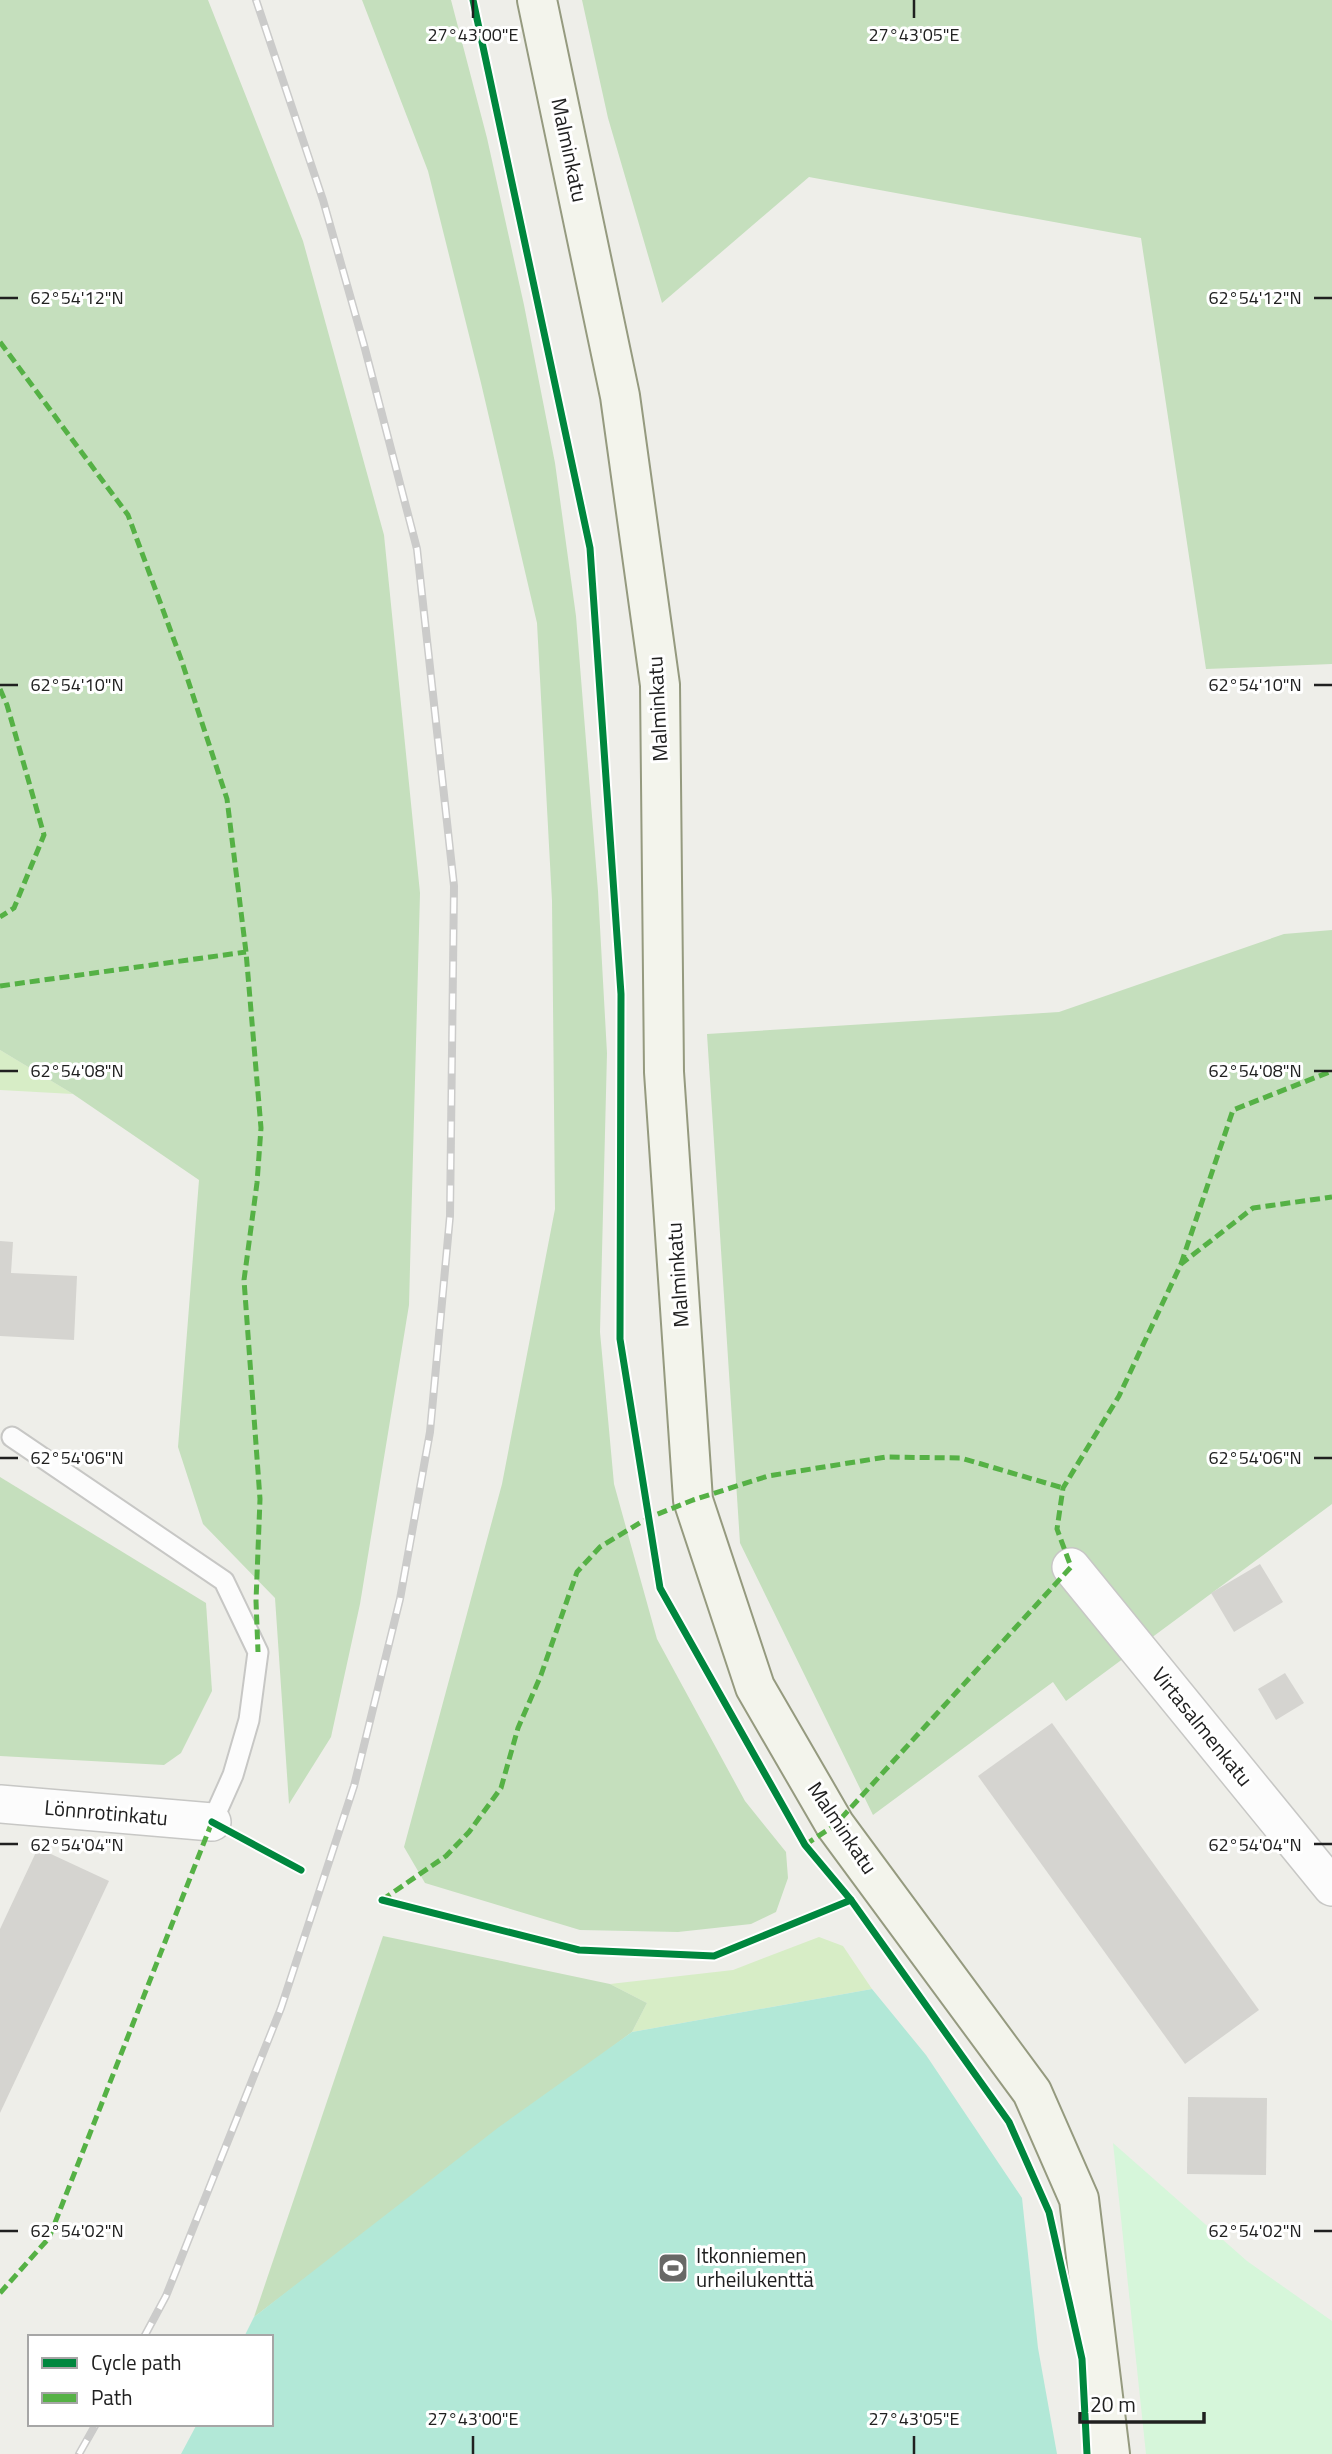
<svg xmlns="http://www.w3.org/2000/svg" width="1332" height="2454" font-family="'Titillium Web',sans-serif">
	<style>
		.grass { fill: #d7edc6 }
		.forest { fill: #c5dfbd }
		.park { fill: #d6f6da }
		.pitch { fill: #b2e8d7 }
		.building { fill: #d5d4d0 }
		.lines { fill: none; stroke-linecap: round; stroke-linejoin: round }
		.lane-casing { stroke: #c7c7c5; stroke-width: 23 }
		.street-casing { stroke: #c7c7c5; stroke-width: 40 }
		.secondary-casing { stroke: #959a7f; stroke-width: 42 }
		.lane { stroke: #fcfcfc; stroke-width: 19 }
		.street { stroke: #fcfcfc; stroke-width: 37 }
		.secondary { stroke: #f3f4ec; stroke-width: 38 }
		.rail-casing { stroke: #cbcbca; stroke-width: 8 }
		.rail { stroke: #fff; stroke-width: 5; stroke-dasharray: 16; stroke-linecap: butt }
		.quiet { stroke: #55b145; stroke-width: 5; stroke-dasharray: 10 5; stroke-linecap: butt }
		.cycleway-casing { stroke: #fff; stroke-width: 11 }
		.cycleway { stroke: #00873e; stroke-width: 7 }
		.ticks { fill: none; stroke: #202020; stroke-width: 2.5 }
		.labels { text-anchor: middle; stroke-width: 6; stroke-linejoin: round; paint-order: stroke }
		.street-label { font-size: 21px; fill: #202020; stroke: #fff }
		.poi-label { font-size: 21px; fill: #202020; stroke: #fff; text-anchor: start }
		.ticks-label { font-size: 18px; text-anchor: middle; fill: #202020; stroke: #fff; stroke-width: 6; stroke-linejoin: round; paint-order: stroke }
	</style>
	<rect width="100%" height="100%" fill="#eeeee9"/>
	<g class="grass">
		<polygon points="0,1050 73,1094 0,1090"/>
		<polygon points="819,1937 843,1946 872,1989 632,2032 647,2003 610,1984 733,1970"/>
	</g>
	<g class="forest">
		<polygon points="0,0 208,0 303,241 384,535 420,893 409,1305 360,1604 331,1737 289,1804 275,1598 203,1524 178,1447 199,1180 73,1094 0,1050"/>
		<polygon points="362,0 451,0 487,138 524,305 555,463 576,616 598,891 607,1053 600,1332 614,1484 657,1639 745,1801 786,1852 788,1878 776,1912 751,1924 678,1932 580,1930 425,1883 404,1847 502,1484 555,1209 552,901 537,623 481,383 428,171"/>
		<polygon points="582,0 1332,0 1332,664 1206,669 1141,238 809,177 662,303 608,118"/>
		<polygon points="1332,930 1332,1504 1066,1701 1053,1682 873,1815 740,1543 707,1034 1059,1012 1284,934"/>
		<polygon points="0,1477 206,1603 212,1691 181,1753 164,1765 0,1756"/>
		<polygon points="383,1936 610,1984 647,2003 632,2032 254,2317"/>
	</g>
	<polygon class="park" points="1113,2143 1247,2261 1332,2321 1332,2454 1146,2454"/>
	<polygon class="pitch" points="872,1989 926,2055 1022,2198 1038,2348 1057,2454 181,2454 197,2424 271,2424 271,2337 244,2337 254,2317 499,2127 632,2032"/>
	<g class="building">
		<polygon points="0,1241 13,1242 11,1273 77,1276 74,1340 0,1336"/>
		<polygon points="1260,1564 1283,1602 1234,1632 1211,1593"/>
		<polygon points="1285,1673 1304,1703 1276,1720 1258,1689"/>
		<polygon points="1052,1723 1259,2010 1185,2064 978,1776"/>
		<polygon points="38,1848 109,1881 0,2113 0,1929"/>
		<polygon points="1188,2097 1267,2098 1266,2175 1187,2174"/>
	</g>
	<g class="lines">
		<g class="lane-casing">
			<polyline id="lane" points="12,1437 224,1581 258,1652 249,1720 233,1775 212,1822"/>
		</g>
		<g class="street-casing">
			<g id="street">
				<polyline points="1071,1567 1332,1887"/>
				<polyline points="0,1804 212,1822"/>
			</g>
		</g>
		<g class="secondary-casing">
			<polyline id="secondary" points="537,0 620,396 660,685 664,1072 693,1500 755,1687 835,1825 1032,2092 1079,2199 1110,2454"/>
		</g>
		<use href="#lane" class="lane"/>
		<use href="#street" class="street"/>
		<use href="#secondary" class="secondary"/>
		<g class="rail-casing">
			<g id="rail">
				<polyline points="144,2337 166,2296 281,2008 354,1786 400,1599 430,1432 450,1216 454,886 417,549 364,345 323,200 256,0"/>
				<polyline points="79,2454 96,2424"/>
			</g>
		</g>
		<use href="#rail" class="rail"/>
		<g class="quiet">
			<polyline points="0,342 128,515 181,659 227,799 246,952 261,1128 257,1183 244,1280 260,1499 256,1601 258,1652"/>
			<polyline points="0,689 7,705 44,835 14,908 0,917"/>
			<polyline points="0,986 246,952"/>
			<polyline points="1181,1264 1233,1110 1332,1071"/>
			<polyline points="805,1845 835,1825 1071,1567 1057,1529 1063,1488 1119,1396 1181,1264 1253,1208 1332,1197"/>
			<polyline points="382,1900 446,1856 469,1832 501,1788 518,1728 541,1675 577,1572 600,1547 648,1518 693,1500 768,1476 886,1457 961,1458 1063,1488"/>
			<polyline points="0,2293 49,2238 212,1822"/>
		</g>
		<g class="cycleway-casing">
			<g id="cycleway">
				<polyline points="473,0 590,548 621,994 620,1339 660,1588 805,1845 851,1900 1009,2122 1049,2212 1082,2359 1087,2454"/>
				<polyline points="212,1822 301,1870"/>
				<polyline points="382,1900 579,1950 714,1956 851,1900"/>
			</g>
		</g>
		<use href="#cycleway" class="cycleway"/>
	</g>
	<path class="ticks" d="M473,0V18M914,0V18M0,298H18M1314,298H1332M0,685H18M1314,685H1332M0,1071H18M1314,1071H1332M0,1458H18M1314,1458H1332M0,1844H18M1314,1844H1332M0,2231H18M1314,2231H1332M473,2436V2454M914,2436V2454"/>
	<defs>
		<g id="stadium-square" transform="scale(1.575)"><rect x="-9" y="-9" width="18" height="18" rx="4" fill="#686866" stroke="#fff"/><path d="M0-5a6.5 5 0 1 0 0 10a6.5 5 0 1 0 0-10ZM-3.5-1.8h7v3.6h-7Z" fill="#fff"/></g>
	</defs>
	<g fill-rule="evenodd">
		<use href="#stadium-square" x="673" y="2268"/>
	</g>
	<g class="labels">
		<g class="street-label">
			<text transform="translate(569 150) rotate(78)" y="7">Malminkatu</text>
			<text transform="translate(658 709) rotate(-93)" y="7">Malminkatu</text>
			<text transform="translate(678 1275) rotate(-94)" y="7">Malminkatu</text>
			<text transform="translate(1202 1727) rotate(51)" y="7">Virtasalmenkatu</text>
			<text transform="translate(106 1813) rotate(5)" y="7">Lönnrotinkatu</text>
			<text transform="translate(842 1828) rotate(56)" y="7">Malminkatu</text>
		</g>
		<g class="poi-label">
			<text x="696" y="2263">Itkonniemen<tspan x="696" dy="24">urheilukenttä</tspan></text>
		</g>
	</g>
	<g class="ticks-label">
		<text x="473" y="41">27°43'00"E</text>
		<text x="914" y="41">27°43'05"E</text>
		<text x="77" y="304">62°54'12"N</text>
		<text x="1255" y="304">62°54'12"N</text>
		<text x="77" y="691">62°54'10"N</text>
		<text x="1255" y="691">62°54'10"N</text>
		<text x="77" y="1077">62°54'08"N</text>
		<text x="1255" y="1077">62°54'08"N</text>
		<text x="77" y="1464">62°54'06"N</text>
		<text x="1255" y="1464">62°54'06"N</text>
		<text x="77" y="1851">62°54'04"N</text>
		<text x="1255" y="1851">62°54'04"N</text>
		<text x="77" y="2237">62°54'02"N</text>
		<text x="1255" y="2237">62°54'02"N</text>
		<text x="473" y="2425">27°43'00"E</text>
		<text x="914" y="2425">27°43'05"E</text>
	</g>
	<rect x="28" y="2335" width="245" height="91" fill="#ffffff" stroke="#a6a6a6" stroke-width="2"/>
	<rect x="42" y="2358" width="35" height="10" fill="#00873e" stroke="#a6a6a6" stroke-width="2"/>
	<text x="91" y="2370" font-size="21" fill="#202020">Cycle path</text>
	<rect x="42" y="2393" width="35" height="10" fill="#55b145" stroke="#a6a6a6" stroke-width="2"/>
	<text x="91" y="2405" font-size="21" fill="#202020">Path</text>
	<path d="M1080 2412v10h124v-10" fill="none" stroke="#202020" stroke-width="3.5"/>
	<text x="1090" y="2412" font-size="21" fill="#202020" stroke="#ffffff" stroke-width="5" paint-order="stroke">20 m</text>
</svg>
